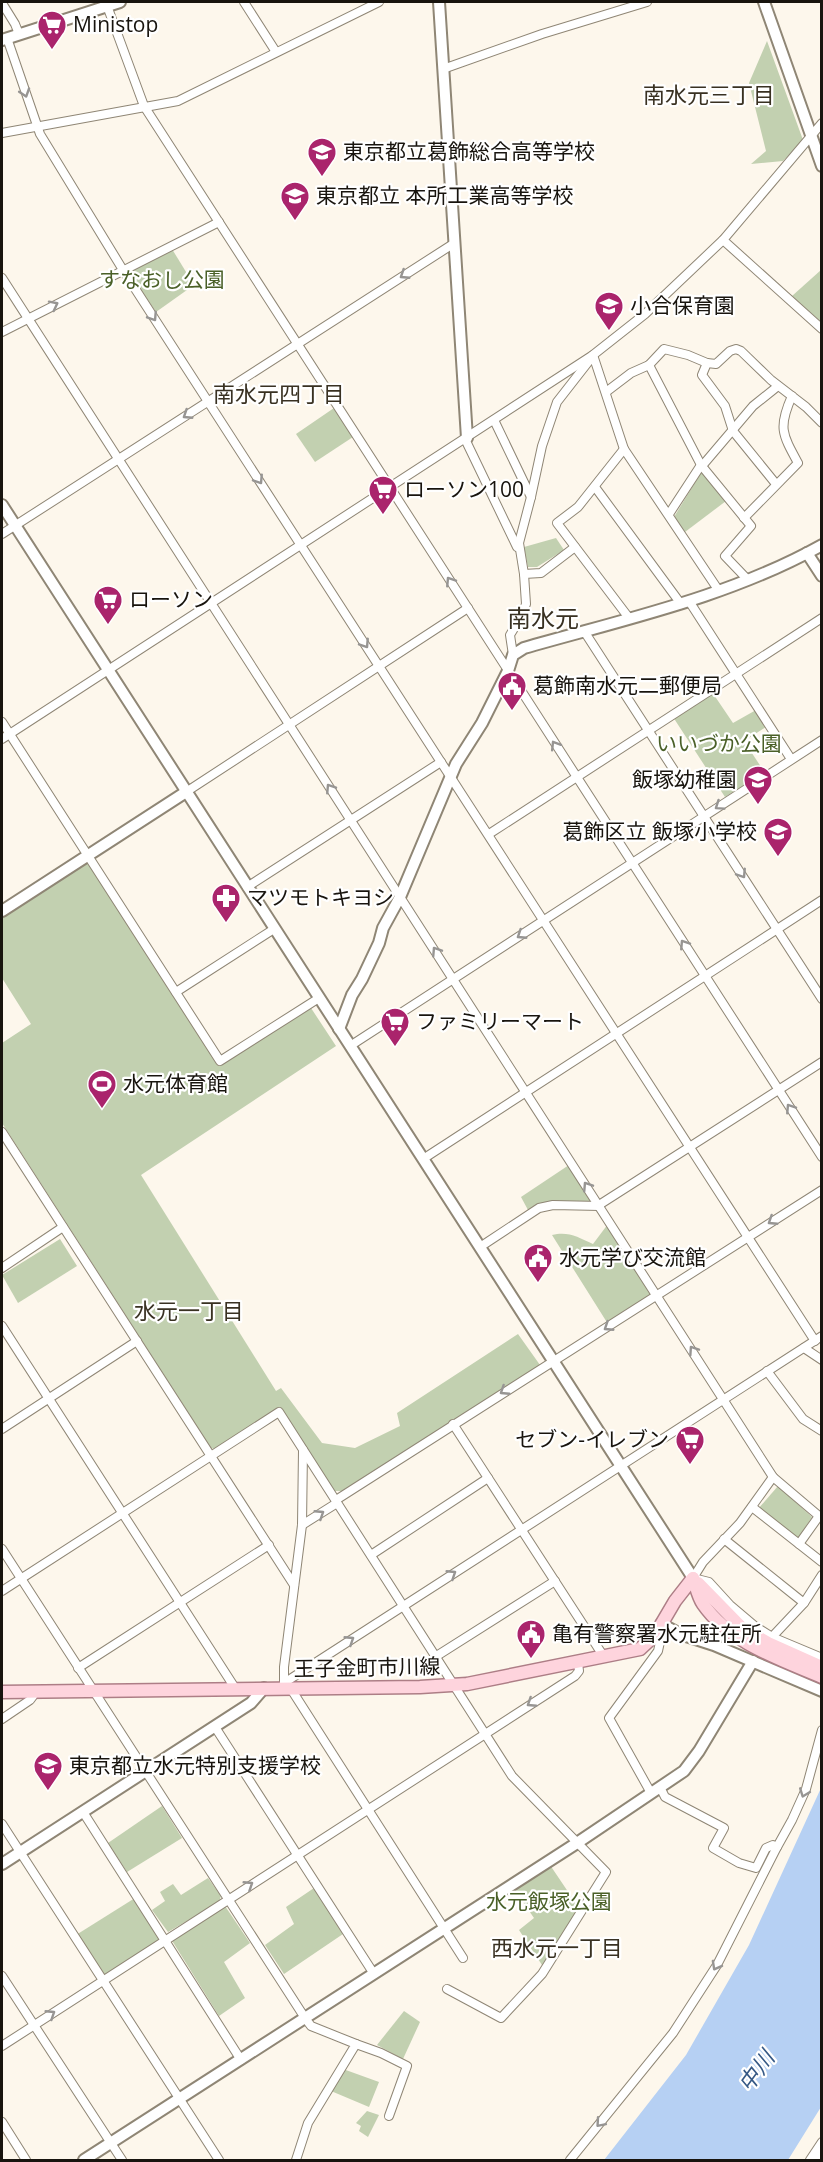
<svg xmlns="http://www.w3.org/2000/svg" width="823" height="2162" font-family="'Open Sans','Noto Sans JP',sans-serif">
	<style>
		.green { fill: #c2d0b0 }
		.water { fill: #b6d0f3 }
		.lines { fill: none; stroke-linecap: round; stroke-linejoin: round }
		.street-casing { stroke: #8f8675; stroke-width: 10 }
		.secondary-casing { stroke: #8f8675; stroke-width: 14 }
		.primary-casing { stroke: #ad7e86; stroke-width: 15 }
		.street { stroke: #fff; stroke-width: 8 }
		.secondary { stroke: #fff; stroke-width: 10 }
		.primary { stroke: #fed4dd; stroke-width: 12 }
		.oneway { stroke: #979593 }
		.labels { text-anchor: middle; stroke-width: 4.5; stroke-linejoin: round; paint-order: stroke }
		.poi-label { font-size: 21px; fill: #18140e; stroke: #fff; text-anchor: start }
		.park-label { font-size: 21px; fill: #4a6028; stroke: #fff }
		.street-label { font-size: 21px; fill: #18140e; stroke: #fff }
		.neighbourhood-label { font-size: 22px; fill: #393122; stroke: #fff }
		.water-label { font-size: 22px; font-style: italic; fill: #355885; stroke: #fff }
		.quarter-label { font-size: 24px; fill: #393122; stroke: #fff }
	</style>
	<rect width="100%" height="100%" fill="#fdf7ec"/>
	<g class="green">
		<polygon points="767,41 803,140 783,161 751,164 766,151 749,83"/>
		<polygon points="172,249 194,285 156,312 128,271"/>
		<polygon points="821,270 821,322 792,296"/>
		<polygon points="334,408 353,437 315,462 296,434"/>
		<polygon points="702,471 726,501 685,532 674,517"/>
		<polygon points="556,538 564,550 537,567 528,567 524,547"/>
		<polygon points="712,692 733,723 756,710 766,727 744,741 765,773 725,797 673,717"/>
		<polygon points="84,863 88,863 219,1066 311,1008 336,1046 141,1175 276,1391 281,1388 322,1443 355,1448 400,1426 397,1413 518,1334 540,1365 342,1491 334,1491 280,1407 214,1449 211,1448 2,1123 2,1043 31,1024 2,978 2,917"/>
		<polygon points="569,1165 593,1201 550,1203 528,1210 521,1197"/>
		<path d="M608,1224L654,1296L608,1324L552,1235C568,1231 578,1237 593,1244Z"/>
		<polygon points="60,1239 77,1266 18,1303 2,1275"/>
		<polygon points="778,1486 812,1517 797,1540 758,1509"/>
		<polygon points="162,1806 182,1838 127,1872 108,1843"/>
		<polygon points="550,1865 579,1908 542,1965 519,1930 534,1918 514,1889"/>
		<polygon points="208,1878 221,1896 219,1902 168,1932 152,1910 165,1901 160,1892 173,1884 181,1895"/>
		<polygon points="314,1888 343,1934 284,1974 265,1945 294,1924 286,1907"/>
		<polygon points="135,1898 161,1939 103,1978 76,1935"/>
		<polygon points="225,1906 250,1943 224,1962 245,1998 219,2016 171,1939"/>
		<polygon points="404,2011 420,2022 403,2059 377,2045"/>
		<polygon points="343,2069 379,2082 369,2107 331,2091"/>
		<polygon points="367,2111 379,2115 368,2137 359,2131 361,2126 356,2123"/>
	</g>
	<polygon class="water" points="821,1788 821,2107 788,2160 604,2160 686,2055 749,1945"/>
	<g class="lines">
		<g class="street-casing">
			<g id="street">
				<polyline points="244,2 276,52"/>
				<polyline points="2,3 15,24 19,34"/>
				<polyline points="106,3 144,106 822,1157"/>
				<polyline points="7,38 40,134 123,270 815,1341"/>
				<polyline points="443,69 542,34 647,2"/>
				<polyline points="2,133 178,101 379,2"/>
				<polyline points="723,240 822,329"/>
				<polyline points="2,278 773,1477 740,1523 703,1562 693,1578 709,1582 730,1605 756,1627 772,1637 822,1658"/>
				<polyline points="2,332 219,222"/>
				<polyline points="593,355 624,449 719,591"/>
				<polyline points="707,363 716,364 730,351 736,349 741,351 771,380 806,407 822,423"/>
				<polyline points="649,365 664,349 688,355 707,363 702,375 725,406 733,431 776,484"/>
				<polyline points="606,392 631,373 649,365 701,465 751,526 725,556 748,580"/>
				<polyline points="494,420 531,497"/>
				<polyline points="465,439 517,547"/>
				<polyline points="624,449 578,507 557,523 629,618"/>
				<polyline points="702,466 753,406 778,386"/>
				<polyline points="595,487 681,604"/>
				<polyline points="669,514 701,465"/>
				<path d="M744,518L798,463C782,434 778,427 792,396"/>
				<polyline points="2,534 453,244"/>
				<polyline points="524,574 541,573 575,547"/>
				<polyline points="689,601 791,759"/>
				<polyline points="584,631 822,999"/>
				<polyline points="513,655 510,635 521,617 526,604 524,574 519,543 531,497 542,446 557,402 589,361"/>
				<polyline points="2,722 220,1061 319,998"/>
				<polyline points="2,739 593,355 645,314 723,240 822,123"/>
				<polyline points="186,792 468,608"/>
				<polyline points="489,834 822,618"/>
				<polyline points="247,887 441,762"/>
				<polyline points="176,992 274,929"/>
				<polyline points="350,1046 822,740"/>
				<polyline points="2,1132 294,1585"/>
				<polyline points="423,1159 822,900"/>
				<polyline points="599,1205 822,1062"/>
				<polyline points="480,1247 539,1208 553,1205 600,1206"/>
				<polyline points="2,1268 63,1227"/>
				<polyline points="2,1326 235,1688"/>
				<polyline points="804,1348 822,1360"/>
				<polyline points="767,1371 803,1419 822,1431"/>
				<polyline points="453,1424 604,1657"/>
				<polyline points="2,1429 137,1341"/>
				<polyline points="773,1477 819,1516 799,1544"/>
				<polyline points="336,1500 822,1190"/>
				<polyline points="752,1507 822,1562"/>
				<polyline points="302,1525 337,1503"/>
				<polyline points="724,1539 804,1603"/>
				<polyline points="2,1549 305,2018 311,2026 356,2044 308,2123 296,2160"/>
				<polyline points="371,1555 488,1478"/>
				<polyline points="2,1591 279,1412 512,1776 606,1872 542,1974 501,2018 447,1989"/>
				<polyline points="772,1637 804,1603 822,1575"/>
				<polyline points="435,1657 555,1581"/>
				<polyline points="78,1668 269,1545"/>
				<polyline points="284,1683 822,1336"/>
				<polyline points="284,1687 284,1667 302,1525 303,1450"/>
				<polyline points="291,1689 463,1958"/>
				<polyline points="2,1719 30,1700 33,1696 32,1691"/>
				<polyline points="215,1727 374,1974"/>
				<polyline points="660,1787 665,1797 724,1828 713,1848 739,1863 756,1868 766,1848 773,1845 777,1847"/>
				<polyline points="651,1793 609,1718 658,1651 660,1642 655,1635"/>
				<polyline points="83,1812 241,2060"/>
				<polyline points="2,1824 219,2160"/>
				<polyline points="2,1976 122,2160"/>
				<polyline points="356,2044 381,2053 407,2066 389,2116"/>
				<polyline points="2,2046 575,1676 579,1671 578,1663"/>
				<polyline points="2,2122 26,2160"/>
				<polyline points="570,2160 673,2033 717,1965 777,1847 792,1820 806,1789 822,1730"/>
				<polyline points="810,2160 822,2142"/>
				<polyline points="817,2160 822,2154"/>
			</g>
		</g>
		<g class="secondary-casing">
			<g id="secondary">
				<polyline points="439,2 467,438"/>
				<polyline points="764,2 822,166"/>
				<polyline points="2,40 120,2"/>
				<polyline points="2,505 693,1578"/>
				<polyline points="807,553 822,576"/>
				<polyline points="2,911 186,792"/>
				<path d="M339,1029L352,995L362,979L379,943L383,928L400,897L456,764L482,723L508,671L513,655L524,648C625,619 729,597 822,545"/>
				<polyline points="661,1624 680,1634 714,1645 822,1691"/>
				<polyline points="2,1864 251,1703 264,1688"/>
				<polyline points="84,2160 577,1843 684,1771 699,1751 753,1661"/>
			</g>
		</g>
		<g class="primary-casing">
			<g id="primary">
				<path d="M693,1578C696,1586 698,1597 703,1604C730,1643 780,1659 822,1677"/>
				<polyline points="698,1583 741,1627 768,1643 822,1667"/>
				<polyline points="2,1692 420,1687 467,1684 640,1649 655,1635 675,1601 693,1578"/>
			</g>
		</g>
		<use href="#street" class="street"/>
		<use href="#secondary" class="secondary"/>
		<use href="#primary" class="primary"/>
	</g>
	<defs><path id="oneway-chevron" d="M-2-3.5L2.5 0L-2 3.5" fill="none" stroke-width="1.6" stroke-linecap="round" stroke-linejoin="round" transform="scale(1.5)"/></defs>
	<g class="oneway">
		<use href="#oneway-chevron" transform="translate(25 93) rotate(72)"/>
		<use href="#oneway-chevron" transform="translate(404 275) rotate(147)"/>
		<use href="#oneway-chevron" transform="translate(54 305) rotate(-27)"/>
		<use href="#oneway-chevron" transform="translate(153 317) rotate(57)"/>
		<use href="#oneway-chevron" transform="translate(187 415) rotate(147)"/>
		<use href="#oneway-chevron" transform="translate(259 480) rotate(57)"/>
		<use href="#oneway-chevron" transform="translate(450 581) rotate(-123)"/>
		<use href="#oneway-chevron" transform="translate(365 644) rotate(57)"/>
		<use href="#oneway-chevron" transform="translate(555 745) rotate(-122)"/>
		<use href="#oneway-chevron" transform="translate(330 788) rotate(-123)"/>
		<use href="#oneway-chevron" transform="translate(719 806) rotate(146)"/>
		<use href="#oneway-chevron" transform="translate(742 874) rotate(57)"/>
		<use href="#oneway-chevron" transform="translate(521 935) rotate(147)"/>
		<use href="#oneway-chevron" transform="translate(684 944) rotate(-123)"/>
		<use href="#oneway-chevron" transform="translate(436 951) rotate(-123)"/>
		<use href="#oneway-chevron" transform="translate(790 1108) rotate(-123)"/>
		<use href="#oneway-chevron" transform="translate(587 1186) rotate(-123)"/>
		<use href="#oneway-chevron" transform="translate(772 1221) rotate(147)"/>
		<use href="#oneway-chevron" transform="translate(608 1327) rotate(147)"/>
		<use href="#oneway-chevron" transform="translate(693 1350) rotate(-124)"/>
		<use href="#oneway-chevron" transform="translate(504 1391) rotate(147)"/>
		<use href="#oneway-chevron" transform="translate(320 1514) rotate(-33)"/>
		<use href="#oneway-chevron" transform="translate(452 1574) rotate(-33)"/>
		<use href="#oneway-chevron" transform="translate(350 1640) rotate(-33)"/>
		<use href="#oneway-chevron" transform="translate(531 1703) rotate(147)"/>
		<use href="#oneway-chevron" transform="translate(804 1793) rotate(111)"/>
		<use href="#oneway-chevron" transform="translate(249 1885) rotate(-33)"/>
		<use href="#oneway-chevron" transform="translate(716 1966) rotate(119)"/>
		<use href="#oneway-chevron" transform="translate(51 2014) rotate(-33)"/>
		<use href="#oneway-chevron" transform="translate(600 2123) rotate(131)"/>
	</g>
	<defs>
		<g id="supermarket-pin" transform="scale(1.5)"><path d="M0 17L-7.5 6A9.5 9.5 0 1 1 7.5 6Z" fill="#aa246c" stroke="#fff"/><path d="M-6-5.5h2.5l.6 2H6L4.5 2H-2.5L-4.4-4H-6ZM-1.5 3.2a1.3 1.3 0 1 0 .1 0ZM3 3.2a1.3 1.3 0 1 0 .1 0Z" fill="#fff"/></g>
		<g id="school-pin" transform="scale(1.5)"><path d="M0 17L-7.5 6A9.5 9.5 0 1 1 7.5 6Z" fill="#aa246c" stroke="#fff"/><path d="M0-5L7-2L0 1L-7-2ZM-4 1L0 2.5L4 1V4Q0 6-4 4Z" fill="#fff"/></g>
		<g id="civic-pin" transform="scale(1.5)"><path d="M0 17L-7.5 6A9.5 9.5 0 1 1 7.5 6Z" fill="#aa246c" stroke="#fff"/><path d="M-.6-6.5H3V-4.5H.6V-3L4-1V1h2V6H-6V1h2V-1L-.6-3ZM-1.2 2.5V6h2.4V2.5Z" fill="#fff"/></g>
		<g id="pharmacy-pin" transform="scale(1.5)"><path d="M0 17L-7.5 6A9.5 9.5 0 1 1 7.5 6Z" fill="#aa246c" stroke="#fff"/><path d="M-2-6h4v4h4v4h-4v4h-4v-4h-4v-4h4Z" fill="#fff"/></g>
		<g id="stadium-pin" transform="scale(1.5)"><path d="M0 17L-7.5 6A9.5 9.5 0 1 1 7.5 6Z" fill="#aa246c" stroke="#fff"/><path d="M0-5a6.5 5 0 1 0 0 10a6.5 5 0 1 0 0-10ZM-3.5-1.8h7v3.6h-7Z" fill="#fff"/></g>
	</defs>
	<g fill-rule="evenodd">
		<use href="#supermarket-pin" x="52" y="25"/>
		<use href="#school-pin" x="322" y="152"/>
		<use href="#school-pin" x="295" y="196"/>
		<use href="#school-pin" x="609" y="306"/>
		<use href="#supermarket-pin" x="383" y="490"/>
		<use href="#supermarket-pin" x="108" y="600"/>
		<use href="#civic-pin" x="512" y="686"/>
		<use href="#school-pin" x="758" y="780"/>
		<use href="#school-pin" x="778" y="832"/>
		<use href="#pharmacy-pin" x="226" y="898"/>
		<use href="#supermarket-pin" x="395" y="1022"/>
		<use href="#stadium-pin" x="102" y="1084"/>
		<use href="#civic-pin" x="538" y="1258"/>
		<use href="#supermarket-pin" x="690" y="1440"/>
		<use href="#civic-pin" x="531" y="1634"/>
		<use href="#school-pin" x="48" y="1766"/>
	</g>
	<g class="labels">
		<g class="poi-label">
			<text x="73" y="32">Ministop</text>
			<text x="343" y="159">東京都立葛飾総合高等学校</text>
			<text x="316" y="203">東京都立 本所工業高等学校</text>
			<text x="630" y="313">小合保育園</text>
			<text x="404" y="497">ローソン100</text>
			<text x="129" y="607">ローソン</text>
			<text x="533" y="693">葛飾南水元二郵便局</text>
			<text x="737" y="787" text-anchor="end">飯塚幼稚園</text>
			<text x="757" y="839" text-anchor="end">葛飾区立 飯塚小学校</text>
			<text x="247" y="905">マツモトキヨシ</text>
			<text x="416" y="1029">ファミリーマート</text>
			<text x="123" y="1091">水元体育館</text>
			<text x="559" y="1265">水元学び交流館</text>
			<text x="669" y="1447" text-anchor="end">セブン-イレブン</text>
			<text x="552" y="1641">亀有警察署水元駐在所</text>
			<text x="69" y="1773">東京都立水元特別支援学校</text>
		</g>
		<g class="park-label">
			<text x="162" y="287">すなおし公園</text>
			<text x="719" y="751">いいづか公園</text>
			<text x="549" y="1909">水元飯塚公園</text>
		</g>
		<g class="street-label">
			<text transform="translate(367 1668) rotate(-1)" y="7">王子金町市川線</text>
		</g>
		<g class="neighbourhood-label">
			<text x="709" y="103">南水元三丁目</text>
			<text x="279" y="402">南水元四丁目</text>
			<text x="189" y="1319">水元一丁目</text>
			<text x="557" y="1956">西水元一丁目</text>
		</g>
		<g class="water-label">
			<text transform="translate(756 2071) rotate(-54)" y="8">中川</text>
		</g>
		<g class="quarter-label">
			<text x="543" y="627">南水元</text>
		</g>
	</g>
	<rect width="823" height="2162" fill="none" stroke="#18140e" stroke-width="6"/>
</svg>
